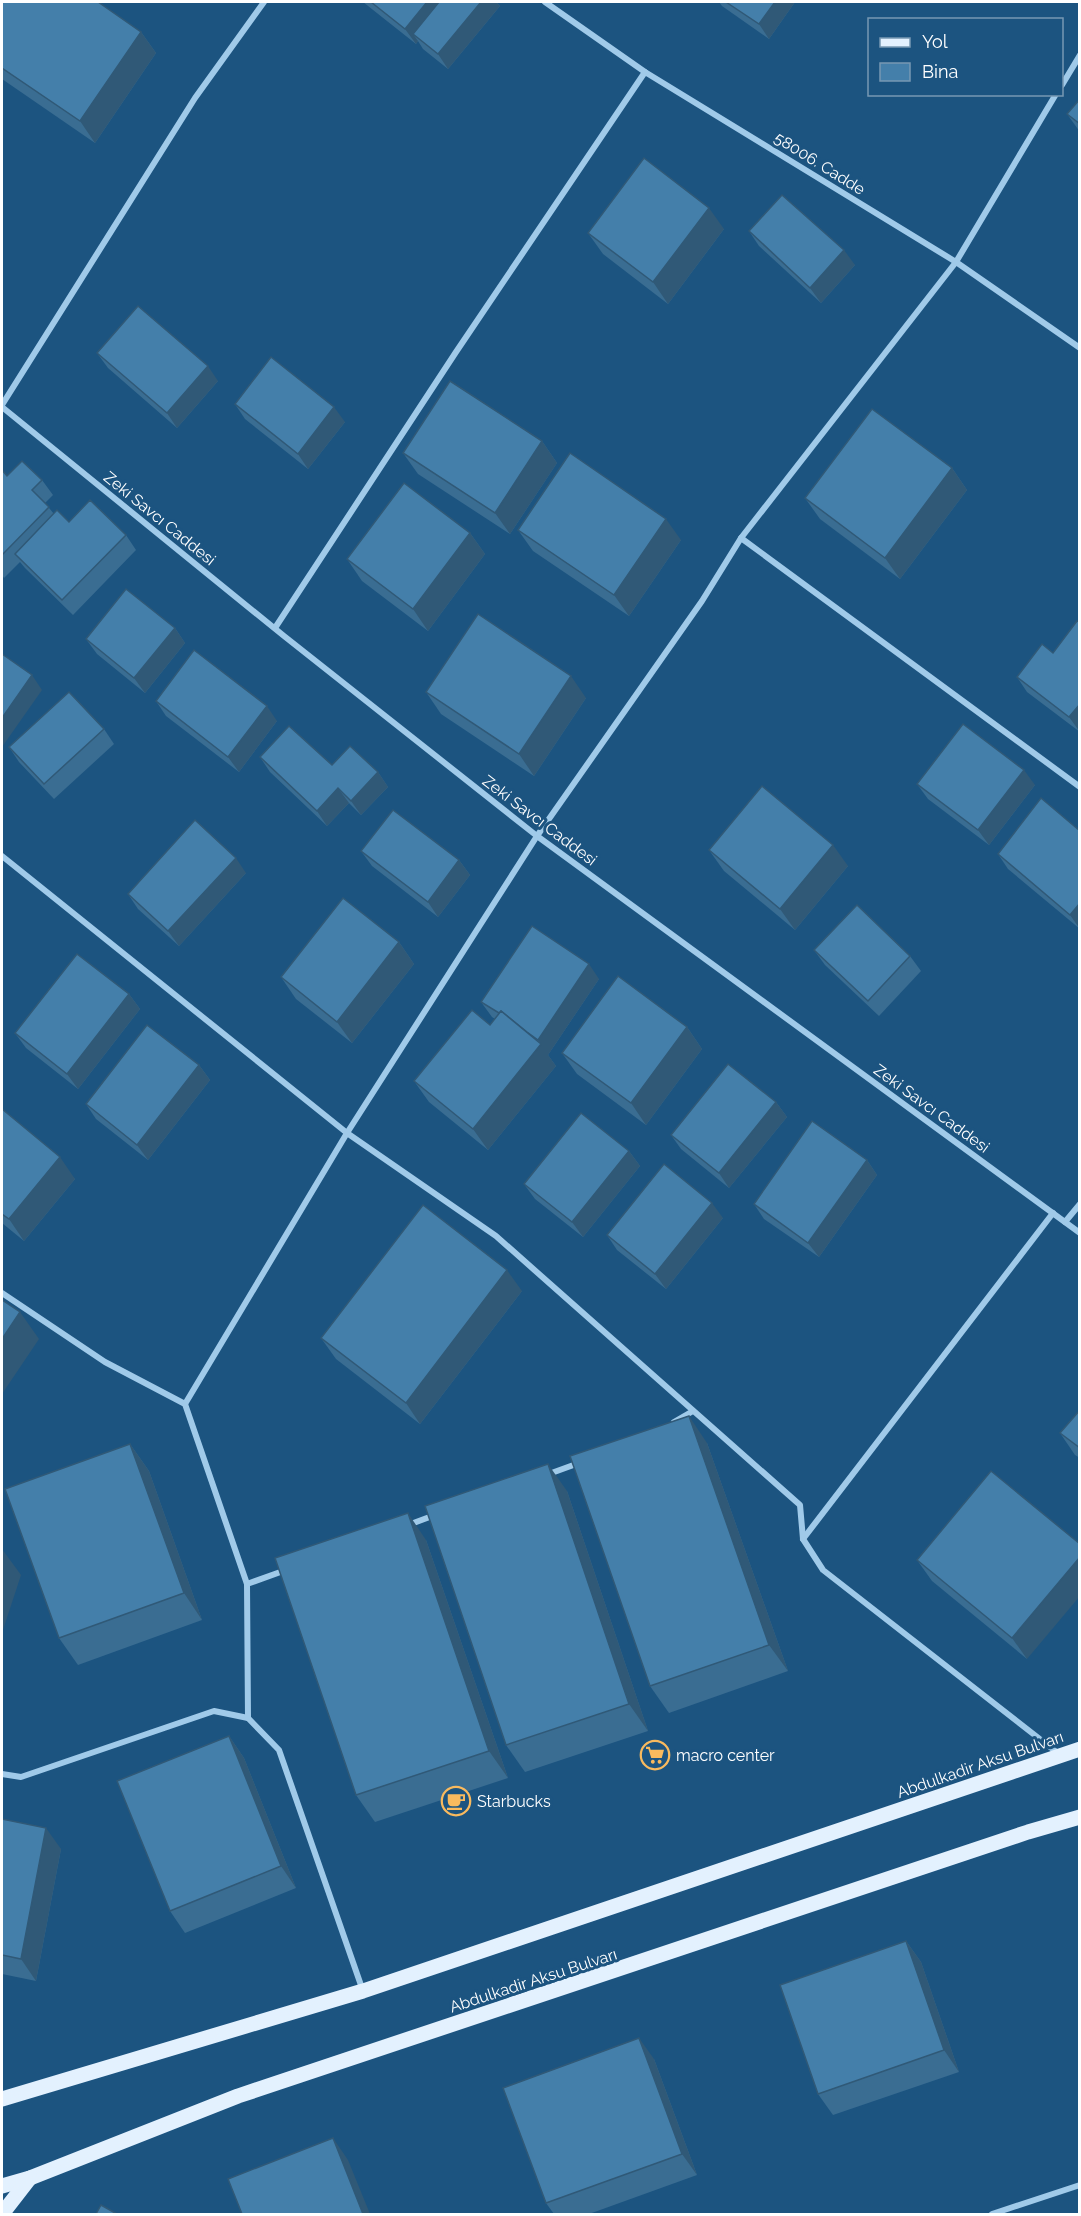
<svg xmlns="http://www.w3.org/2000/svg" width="1081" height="2216" font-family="Raleway,sans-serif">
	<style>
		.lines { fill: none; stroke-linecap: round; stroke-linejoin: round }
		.minor { stroke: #a0cae9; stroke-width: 6 }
		.primary { stroke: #e3f1fe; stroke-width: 15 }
		.wall { fill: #3a6d92 }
		.shaded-wall { fill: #305977 }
		.building { fill: #447faa; stroke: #305977; stroke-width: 1.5 }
		.labels { text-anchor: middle; stroke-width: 6; stroke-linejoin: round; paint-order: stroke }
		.street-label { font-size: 16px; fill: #fff; stroke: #1c5480 }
		.poi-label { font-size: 16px; fill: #fff; stroke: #1c5480; text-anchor: start }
	</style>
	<rect width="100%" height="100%" fill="#1c5480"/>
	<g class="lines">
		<g class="minor">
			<polyline points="545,2 645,72 956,262 1080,348"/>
			<polyline points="1062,85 1080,55"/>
			<polyline points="2,405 195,98 264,2"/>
			<polyline points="2,407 284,636 537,836 1080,1233"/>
			<polyline points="741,538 1080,787"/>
			<polyline points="275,628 456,352 645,72"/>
			<polyline points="2,856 347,1133 496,1236 800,1505 803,1539 823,1570 1059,1754"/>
			<polyline points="1065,1222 1080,1204"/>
			<polyline points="2,1293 105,1362 185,1404 247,1584 248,1718"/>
			<polyline points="185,1404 347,1133 537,836 702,601 741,538 956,262 1056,94"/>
			<polyline points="674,1422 693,1411"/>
			<polyline points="546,1475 579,1463"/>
			<polyline points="408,1525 435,1515"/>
			<polyline points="803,1539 1053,1213"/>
			<polyline points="247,1584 286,1570"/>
			<polyline points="2,1774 21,1777 214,1711 248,1718 279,1750 363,1991"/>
			<polyline points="992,2214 1080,2185"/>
		</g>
		<g class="primary">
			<polyline points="2,2099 363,1991 1080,1749"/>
			<polyline points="2,2186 30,2178 238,2096 1028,1832 1080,1817"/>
			<polyline points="2,2214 30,2178"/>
		</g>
	</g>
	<g class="wall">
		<polygon points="2,2 141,32 156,53 95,143 2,79"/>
		<polygon points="363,2 496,2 500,6 448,69 423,49 418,41 416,44"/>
		<polygon points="719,2 795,2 769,39 722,6"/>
		<polygon points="1080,99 1080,132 1067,114"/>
		<polygon points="724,229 668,304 603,254 588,233"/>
		<polygon points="749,231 855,265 821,303 759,246"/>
		<polygon points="97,353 218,381 177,428 108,368"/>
		<polygon points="235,404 345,422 308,469 245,419"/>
		<polygon points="542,441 557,463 510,534 418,474 403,453"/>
		<polygon points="952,468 967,490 900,579 820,519 805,498"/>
		<polygon points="2,470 7,476 42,480 53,495 45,503 54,514 69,522 126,535 136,550 73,615 25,568 20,562 4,578 2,575"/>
		<polygon points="518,530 681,540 629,616 533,551"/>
		<polygon points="470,533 485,554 428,631 362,581 347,559"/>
		<polygon points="1080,622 1080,732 1027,692 1017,677 1053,653"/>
		<polygon points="175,628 185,643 145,693 97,654 86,639"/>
		<polygon points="426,692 586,698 534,776 441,714"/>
		<polygon points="156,701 277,721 239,772 166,716"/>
		<polygon points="104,729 114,744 54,799 19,762 9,747"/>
		<polygon points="260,757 378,772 388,787 361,815 349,803 327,826 270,772"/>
		<polygon points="917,784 1035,785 989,845 928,799"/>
		<polygon points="1080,831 1080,929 1008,869 998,854"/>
		<polygon points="709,850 848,866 795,930 724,871"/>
		<polygon points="361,851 459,860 470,875 438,917 372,866"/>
		<polygon points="246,873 179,946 138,909 128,894"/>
		<polygon points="399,942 414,964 352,1043 296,999 281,977"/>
		<polygon points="814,950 910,956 921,971 879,1016 825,965"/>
		<polygon points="599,979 548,1055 556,1066 488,1150 429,1102 414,1081 490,1025 495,1019 492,1017 481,1002"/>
		<polygon points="129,994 140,1009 78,1089 26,1048 15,1033"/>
		<polygon points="687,1027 702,1049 646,1125 577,1074 562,1053"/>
		<polygon points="199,1065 210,1080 148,1160 96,1119 86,1104"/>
		<polygon points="776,1102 787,1117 729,1188 681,1149 671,1135"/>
		<polygon points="2,1109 75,1179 24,1241 2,1223"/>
		<polygon points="629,1151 640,1166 583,1237 535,1199 524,1184"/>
		<polygon points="867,1160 877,1175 819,1257 764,1219 754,1204"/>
		<polygon points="723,1218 666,1289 617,1250 607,1235"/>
		<polygon points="522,1291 420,1424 336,1359 321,1338"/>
		<polygon points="1080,1410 1080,1458 1075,1455 1060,1433"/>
		<polygon points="707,1443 788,1671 669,1713 650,1686"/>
		<polygon points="130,1444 149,1471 202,1620 78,1665 59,1638"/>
		<polygon points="991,1471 1027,1659 932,1581 917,1560"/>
		<polygon points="567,1491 648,1731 525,1772 506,1745"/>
		<polygon points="426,1540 508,1778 375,1822 356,1795"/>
		<polygon points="229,1736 244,1758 296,1888 185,1933 170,1911"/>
		<polygon points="2,1819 61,1849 36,1981 2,1974"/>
		<polygon points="906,1941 921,1962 959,2072 833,2115 818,2094"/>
		<polygon points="654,2059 697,2175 589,2214 554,2214 546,2203"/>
	</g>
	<g class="shaded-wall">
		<polygon points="427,2 449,2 413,34 418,41 416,44 405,29"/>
		<polygon points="481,2 496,2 500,6 448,69 438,54"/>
		<polygon points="775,2 795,2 769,39 759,24"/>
		<polygon points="141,32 156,53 95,143 80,121"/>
		<polygon points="709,208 724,229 668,304 653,282"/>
		<polygon points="844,250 855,265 821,303 810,288"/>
		<polygon points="208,366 218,381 177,428 167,413"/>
		<polygon points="334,407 345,422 308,469 298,454"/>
		<polygon points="542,441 557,463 510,534 495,513"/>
		<polygon points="952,468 967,490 900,579 885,558"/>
		<polygon points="666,519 681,540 629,616 614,595"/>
		<polygon points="470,533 485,554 428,631 413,609"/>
		<polygon points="175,628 185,643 145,693 134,678"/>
		<polygon points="32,675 42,690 2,747 2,718"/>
		<polygon points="571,676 586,698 534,776 519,754"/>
		<polygon points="1080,704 1080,732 1069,717"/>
		<polygon points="267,706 277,721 239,772 228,757"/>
		<polygon points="1024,770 1035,785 989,845 978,830"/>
		<polygon points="378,772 388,787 361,815 351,801"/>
		<polygon points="338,788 349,803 327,826 317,811"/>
		<polygon points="833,845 848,866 795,930 780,909"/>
		<polygon points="236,858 246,873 179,946 168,931"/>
		<polygon points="459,860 470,875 438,917 428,902"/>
		<polygon points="1080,903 1080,929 1070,915"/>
		<polygon points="399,942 414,964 352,1043 337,1022"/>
		<polygon points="589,964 599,979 548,1055 556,1066 488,1150 473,1129 541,1044 538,1040"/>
		<polygon points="129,994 140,1009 78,1089 67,1074"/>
		<polygon points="687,1027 702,1049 646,1125 631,1103"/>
		<polygon points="199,1065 210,1080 148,1160 137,1145"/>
		<polygon points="776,1102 787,1117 729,1188 719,1173"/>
		<polygon points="629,1151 640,1166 583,1237 572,1222"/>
		<polygon points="60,1157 75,1179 24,1241 9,1219"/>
		<polygon points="867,1160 877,1175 819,1257 808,1243"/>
		<polygon points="712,1203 723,1218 666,1289 655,1274"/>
		<polygon points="507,1270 522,1291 420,1424 406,1403"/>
		<polygon points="20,1312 39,1339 2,1394 2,1339"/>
		<polygon points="689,1416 707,1443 788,1671 769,1645"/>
		<polygon points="130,1444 149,1471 202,1620 184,1593"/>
		<polygon points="548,1464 567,1491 648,1731 629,1704"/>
		<polygon points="408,1513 426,1540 508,1778 489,1751"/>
		<polygon points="2,1549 21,1575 2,1633"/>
		<polygon points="1080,1557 1080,1596 1027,1659 1012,1638"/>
		<polygon points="229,1736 244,1758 296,1888 281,1866"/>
		<polygon points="46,1828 61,1849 36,1981 21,1959"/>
		<polygon points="906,1941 921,1962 959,2072 944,2050"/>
		<polygon points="639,2038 654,2059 697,2175 682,2154"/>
		<polygon points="333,2138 348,2160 370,2214 363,2214"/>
	</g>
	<g class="building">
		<polygon points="2,2 98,2 141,32 80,121 2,68"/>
		<polygon points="371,2 427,2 405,29"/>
		<polygon points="439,2 481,2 438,54 413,34"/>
		<polygon points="726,2 775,2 759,24"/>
		<polygon points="1080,99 1080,124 1067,114"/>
		<polygon points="644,158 709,208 653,282 588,233"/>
		<polygon points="782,195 844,250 810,288 749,231"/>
		<polygon points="138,306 208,366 167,413 97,353"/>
		<polygon points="271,357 334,407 298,454 235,404"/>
		<polygon points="450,381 542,441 495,513 403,453"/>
		<polygon points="872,409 952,468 885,558 805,498"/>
		<polygon points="570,453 666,519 614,595 518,530"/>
		<polygon points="22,461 42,480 32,490 49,507 2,555 2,470 7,476"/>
		<polygon points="404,483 470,533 413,609 347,559"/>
		<polygon points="90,500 126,535 62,600 15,554 57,510 69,522"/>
		<polygon points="126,589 175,628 134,678 86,639"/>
		<polygon points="478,614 571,676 519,754 426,692"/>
		<polygon points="1077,621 1080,622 1080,704 1069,717 1017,677 1042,644 1053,653"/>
		<polygon points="194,650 267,706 228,757 156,701"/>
		<polygon points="2,654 32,675 2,718"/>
		<polygon points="69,692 104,729 44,784 9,747"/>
		<polygon points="963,724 1024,770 978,830 917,784"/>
		<polygon points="289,726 332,765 350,746 378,772 351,801 338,788 317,811 260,757"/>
		<polygon points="762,786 833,845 780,909 709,850"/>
		<polygon points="1041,798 1080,831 1080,903 1070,915 998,854"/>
		<polygon points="393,810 459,860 428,902 361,851"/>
		<polygon points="195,820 236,858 168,931 128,894"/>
		<polygon points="343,898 399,942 337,1022 281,977"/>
		<polygon points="857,905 910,956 868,1001 814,950"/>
		<polygon points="532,926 589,964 538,1040 527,1032 501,1011 499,1013 481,1002"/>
		<polygon points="77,954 129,994 67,1074 15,1033"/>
		<polygon points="618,976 687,1027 631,1103 562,1053"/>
		<polygon points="472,1010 490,1025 501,1011 541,1044 473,1129 414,1081"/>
		<polygon points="147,1025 199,1065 137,1145 86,1104"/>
		<polygon points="728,1064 776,1102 719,1173 671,1135"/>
		<polygon points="2,1109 60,1157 9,1219 2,1214"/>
		<polygon points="581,1113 629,1151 572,1222 524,1184"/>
		<polygon points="812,1121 867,1160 808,1243 754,1204"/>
		<polygon points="664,1164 712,1203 655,1274 607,1235"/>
		<polygon points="423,1205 507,1270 406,1403 321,1338"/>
		<polygon points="2,1300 20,1312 2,1339"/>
		<polygon points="1080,1410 1080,1448 1060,1433"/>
		<polygon points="689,1416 769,1645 650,1686 570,1456"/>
		<polygon points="130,1444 184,1593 59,1638 5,1489"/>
		<polygon points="548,1464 629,1704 506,1745 425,1506"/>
		<polygon points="991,1471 1080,1544 1080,1557 1012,1638 917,1560"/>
		<polygon points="408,1513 489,1751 356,1795 275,1558"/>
		<polygon points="229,1736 281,1866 170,1911 117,1781"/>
		<polygon points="2,1819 46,1828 21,1959 2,1955"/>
		<polygon points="906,1941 944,2050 818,2094 780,1985"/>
		<polygon points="639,2038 682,2154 546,2203 503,2088"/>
		<polygon points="333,2138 363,2214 242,2214 228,2179"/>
		<polygon points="101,2205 117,2214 96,2214"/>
	</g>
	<defs>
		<g id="supermarket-ring" transform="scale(1.5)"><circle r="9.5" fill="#1c5480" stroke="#f9ba5e" stroke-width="1.5"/><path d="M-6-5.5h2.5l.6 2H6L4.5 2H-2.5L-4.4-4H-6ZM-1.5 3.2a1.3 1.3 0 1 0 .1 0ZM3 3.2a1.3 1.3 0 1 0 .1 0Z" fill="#f9ba5e"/></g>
		<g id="cafe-ring" transform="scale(1.5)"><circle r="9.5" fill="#1c5480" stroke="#f9ba5e" stroke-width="1.5"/><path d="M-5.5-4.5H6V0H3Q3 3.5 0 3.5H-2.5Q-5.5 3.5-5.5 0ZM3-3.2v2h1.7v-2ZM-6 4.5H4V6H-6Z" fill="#f9ba5e"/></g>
	</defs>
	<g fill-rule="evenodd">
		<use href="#supermarket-ring" x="655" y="1755"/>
		<use href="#cafe-ring" x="456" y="1801"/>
	</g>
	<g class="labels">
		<g class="street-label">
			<text transform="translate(820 163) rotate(32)" y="6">58006. Cadde</text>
			<text transform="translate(160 518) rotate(39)" y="6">Zeki Savcı Caddesi</text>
			<text transform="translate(540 820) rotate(37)" y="6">Zeki Savcı Caddesi</text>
			<text transform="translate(932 1108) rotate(36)" y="6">Zeki Savcı Caddesi</text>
			<text transform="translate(980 1764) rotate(-19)" y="6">Abdulkadir Aksu Bulvarı</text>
			<text transform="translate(533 1980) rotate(-18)" y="6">Abdulkadir Aksu Bulvarı</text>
		</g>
		<g class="poi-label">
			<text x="676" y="1761">macro center</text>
			<text x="477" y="1807">Starbucks</text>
		</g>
	</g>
	<rect width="1081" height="2216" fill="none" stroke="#ffffff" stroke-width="6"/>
	<rect x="868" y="18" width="195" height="78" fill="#1c5480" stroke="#7798b3" stroke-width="1.5"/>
	<rect x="880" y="38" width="30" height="9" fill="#e3f1fe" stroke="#7798b3" stroke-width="1.5"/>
	<text x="922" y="48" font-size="18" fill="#ffffff">Yol</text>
	<rect x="880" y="63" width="30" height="18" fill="#447faa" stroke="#7798b3" stroke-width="1.5"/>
	<text x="922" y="78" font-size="18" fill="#ffffff">Bina</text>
</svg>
